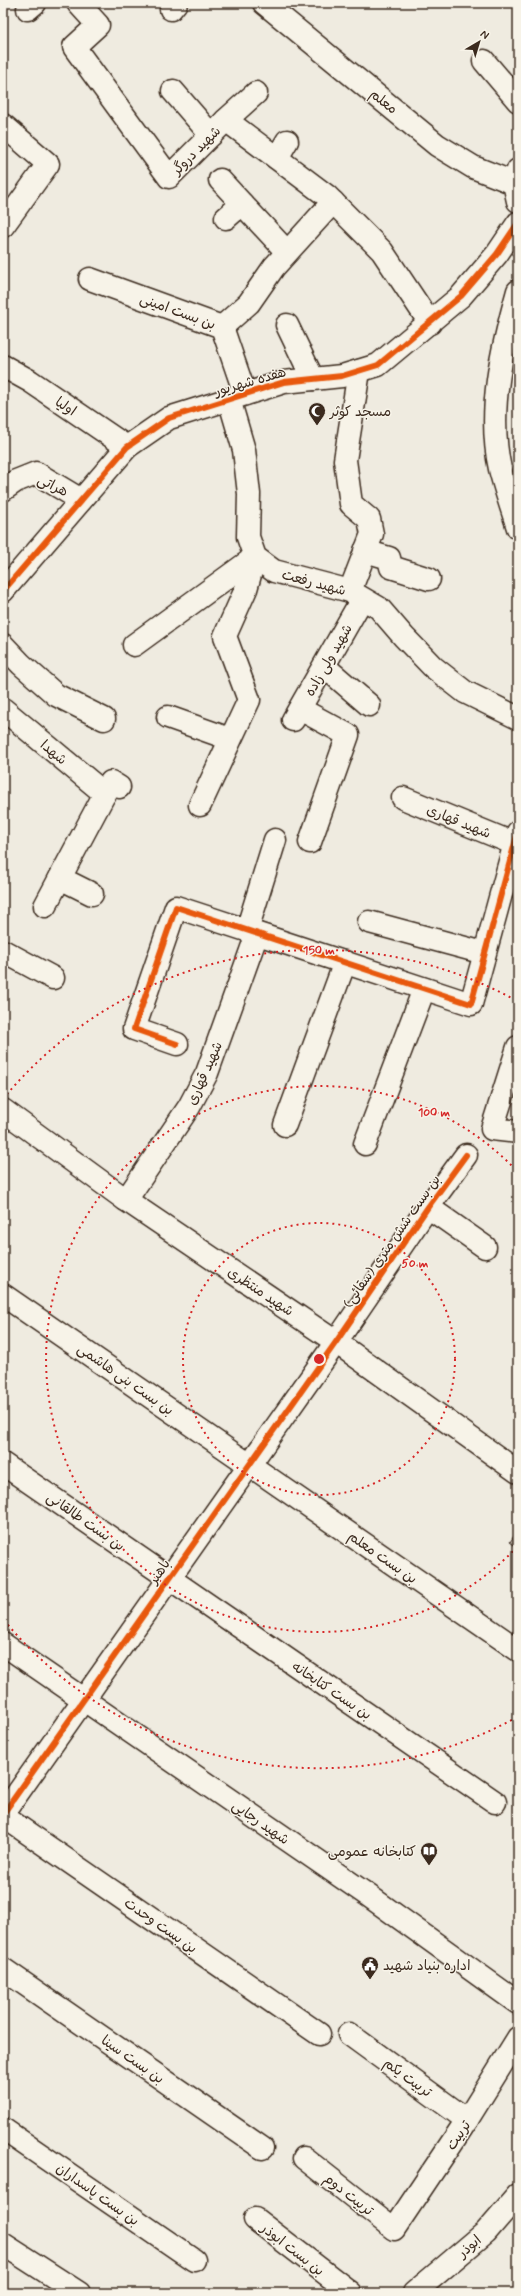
<svg xmlns="http://www.w3.org/2000/svg" width="521" height="2296" font-family="Mynerve,'Playpen Sans Arabic',sans-serif">
	<style>
		.building { fill: #bdb5aa; stroke: #3b2a1e }
		.lines { fill: none; stroke-linecap: round; stroke-linejoin: round }
		.street-casing { stroke: #3b2a1e; stroke-width: 25 }
		.secondary-casing { stroke: #3b2a1e; stroke-width: 25 }
		.street { stroke: #f7f3e8; stroke-width: 22 }
		.secondary { stroke: #f7f3e8; stroke-width: 22 }
		.cycleway-casing { stroke: #f7f3e8; stroke-width: 8 }
		.cycleway { stroke: #e8590c; stroke-width: 6 }
		.ring { fill: none; stroke: #d62828; stroke-width: 2; stroke-dasharray: 2 4 }
		.labels { text-anchor: middle; stroke-width: 3; stroke-linejoin: round; paint-order: stroke }
		.street-label { font-size: 14px; fill: #3b2a1e; stroke: #f7f3e8 }
		.poi-label { font-size: 14px; fill: #3b2a1e; stroke: #f7f3e8; text-anchor: start }
		.centre { fill: #d62828; stroke: #f7f3e8; stroke-width: 2 }
		.ring-label { font-size: 12px; text-anchor: middle; font-weight: bold; fill: #d62828; stroke: #f7f3e8; stroke-width: 3; stroke-linejoin: round; paint-order: stroke }
	</style>
	<rect width="100%" height="100%" fill="#efebe0"/>
	<filter id="ink" filterUnits="userSpaceOnUse"><feTurbulence type="fractalNoise" baseFrequency=".025" numOctaves="2"/><feDisplacementMap in="SourceGraphic" scale="8" xChannelSelector="R" yChannelSelector="G"/><feConvolveMatrix kernelMatrix="1 2 1 2 8 2 1 2 1" color-interpolation-filters="sRGB"/></filter>
	<g filter="url(#ink)">
		<polygon class="building" points="518,1530 518,1548 510,1542"/>
		<g class="lines">
			<g class="street-casing">
				<g id="street">
					<polyline points="78,3 98,25 74,47 169,177 226,120 327,196 382,251 430,323"/>
					<polyline points="28,9 35,3"/>
					<polyline points="171,9 176,3"/>
					<polyline points="484,61 518,101"/>
					<polyline points="173,91 211,135"/>
					<polyline points="226,120 256,93"/>
					<polyline points="3,125 48,164 3,226"/>
					<polyline points="277,158 287,141"/>
					<polyline points="220,180 287,252"/>
					<polyline points="226,218 242,204"/>
					<polyline points="90,279 222,327 245,394"/>
					<polyline points="287,325 313,379"/>
					<polyline points="222,327 249,303 274,267 333,202"/>
					<polyline points="3,366 30,381 127,447"/>
					<polyline points="229,399 244,450 249,494 248,537 255,557 274,571 350,591 379,608 404,637 433,667 465,692 518,718"/>
					<polyline points="3,490 16,481 36,473 81,500"/>
					<polyline points="365,551 389,558 391,567 429,579"/>
					<polyline points="350,591 372,534 369,519 351,504 345,460 359,371"/>
					<polyline points="3,645 21,664 56,695 104,719"/>
					<polyline points="134,645 255,557 246,589 225,636 249,700 200,805"/>
					<polyline points="325,667 369,705"/>
					<polyline points="3,709 105,794"/>
					<polyline points="300,709 348,735 310,842"/>
					<polyline points="168,717 230,739"/>
					<polyline points="293,720 362,599"/>
					<polyline points="403,798 515,844"/>
					<polyline points="60,878 92,894"/>
					<polyline points="45,906 111,782 119,787"/>
					<polyline points="369,922 484,953"/>
					<polyline points="247,930 275,840"/>
					<polyline points="3,951 53,978"/>
					<polyline points="177,1044 134,1029 176,907 471,1004 518,832"/>
					<polyline points="518,1047 492,1129 518,1132"/>
					<polyline points="285,1125 345,962"/>
					<polyline points="365,1144 424,989"/>
					<polyline points="126,1200 189,1107 207,1073 257,934"/>
					<polyline points="428,1207 485,1247"/>
					<polyline points="3,1295 518,1650"/>
					<polyline points="336,1342 428,1207 466,1155"/>
					<polyline points="3,1464 495,1802"/>
					<polyline points="3,1816 319,2034"/>
					<polyline points="3,1969 262,2148"/>
					<polyline points="349,2034 467,2120"/>
					<polyline points="3,2129 194,2260"/>
					<polyline points="304,2158 394,2229 467,2120 518,2038"/>
					<polyline points="255,2219 351,2293"/>
				</g>
			</g>
			<g class="secondary-casing">
				<g id="secondary">
					<polyline points="264,3 437,145 473,167 514,183"/>
					<polyline points="518,170 514,183 518,201"/>
					<path d="M518,291C502,348 487,410 500,469C505,489 512,509 518,528"/>
					<polyline points="3,591 127,447 169,418 284,382 342,376 378,365 461,296 497,254 518,223"/>
					<polyline points="3,1110 126,1200 336,1342 518,1472"/>
					<polyline points="3,1644 369,1896 518,2003"/>
					<polyline points="3,1814 336,1342"/>
					<polyline points="3,2244 79,2293"/>
					<polyline points="414,2293 486,2232 518,2195"/>
				</g>
			</g>
			<use href="#street" class="street"/>
			<use href="#secondary" class="secondary"/>
			<g class="cycleway-casing">
				<g id="cycleway">
					<polyline points="3,591 127,447 169,418 284,382 342,376 378,365 461,296 497,254 518,223"/>
					<polyline points="177,1044 134,1029 176,907 471,1004 518,832"/>
					<polyline points="3,1814 336,1342 428,1207 466,1155"/>
				</g>
			</g>
			<use href="#cycleway" class="cycleway"/>
		</g>
	</g>
	<g class="ring">
		<circle cx="319" cy="1359" r="136"/>
		<path d="M517 1547A273 273 0 1 1 517 1171"/>
		<path d="M517 1717A409 409 0 0 1 3 1619M3 1099A409 409 0 0 1 517 1001"/>
	</g>
	<defs>
		<g id="mosque-pin" transform="scale(0.9)"><path d="M0 17L-7.5 6A9.5 9.5 0 1 1 7.5 6Z" fill="#3b2a1e" stroke="#f7f3e8"/><path d="M3.5-4.9A6 6 0 1 0 3.5 4.9A5 5 0 1 1 3.5-4.9Z" fill="#fff"/></g>
		<g id="library-pin" transform="scale(0.9)"><path d="M0 17L-7.5 6A9.5 9.5 0 1 1 7.5 6Z" fill="#3b2a1e" stroke="#f7f3e8"/><path d="M-6-4Q-3-5.5-.7-3.5V5Q-3 3-6 4ZM6-4Q3-5.5 .7-3.5V5Q3 3 6 4Z" fill="#fff"/></g>
		<g id="civic-pin" transform="scale(0.9)"><path d="M0 17L-7.5 6A9.5 9.5 0 1 1 7.5 6Z" fill="#3b2a1e" stroke="#f7f3e8"/><path d="M-.6-6.5H3V-4.5H.6V-3L4-1V1h2V6H-6V1h2V-1L-.6-3ZM-1.2 2.5V6h2.4V2.5Z" fill="#fff"/></g>
	</defs>
	<g fill-rule="evenodd">
		<use href="#mosque-pin" x="317" y="411"/>
		<use href="#library-pin" x="429" y="1851"/>
		<use href="#civic-pin" x="370" y="1965"/>
	</g>
	<g class="labels">
		<g class="street-label">
			<text transform="translate(384 101) rotate(39)" y="5">معلم</text>
			<text transform="translate(196 150) rotate(-45)" y="5">شهید دروگر</text>
			<text transform="translate(178 311) rotate(20)" y="5">بن بست امینی</text>
			<text transform="translate(250 381) rotate(-16)" y="5">هفده شهریور</text>
			<text transform="translate(66 406) rotate(34)" y="5">اولیا</text>
			<text transform="translate(53 485) rotate(26)" y="5">هراتی</text>
			<text transform="translate(314 582) rotate(15)" y="5">شهید رفعت</text>
			<text transform="translate(328 660) rotate(-60)" y="5">شهید ولی زاده</text>
			<text transform="translate(54 752) rotate(40)" y="5">شهدا</text>
			<text transform="translate(459 821) rotate(22)" y="5">شهید قهاری</text>
			<text transform="translate(204 1073) rotate(-66)" y="5">شهید قهاری</text>
			<text transform="translate(391 1241) rotate(-55)" y="5">بن بست شش متری (سقائی)</text>
			<text transform="translate(261 1291) rotate(34)" y="5">شهید منتظری</text>
			<text transform="translate(126 1379) rotate(35)" y="5">بن بست بنی هاشمی</text>
			<text transform="translate(86 1521) rotate(35)" y="5">بن بست طالقانی</text>
			<text transform="translate(383 1557) rotate(35)" y="5">بن بست معلم</text>
			<text transform="translate(159 1571) rotate(-55)" y="5">باهنر</text>
			<text transform="translate(332 1690) rotate(34)" y="5">بن بست کتابخانه</text>
			<text transform="translate(261 1822) rotate(35)" y="5">شهید رجایی</text>
			<text transform="translate(161 1925) rotate(35)" y="5">بن بست وحدت</text>
			<text transform="translate(133 2059) rotate(35)" y="5">بن بست سینا</text>
			<text transform="translate(408 2077) rotate(36)" y="5">تربیت یکم</text>
			<text transform="translate(458 2135) rotate(-56)" y="5">تربیت</text>
			<text transform="translate(98 2194) rotate(35)" y="5">بن بست پاسداران</text>
			<text transform="translate(349 2194) rotate(38)" y="5">تربیت دوم</text>
			<text transform="translate(469 2246) rotate(-41)" y="5">ابوذر</text>
			<text transform="translate(293 2249) rotate(38)" y="5">بن بست ابوذر</text>
		</g>
		<g class="poi-label">
			<text x="330" y="416">مسجد کوثر</text>
			<text x="416" y="1856" text-anchor="end">کتابخانه عمومی</text>
			<text x="383" y="1970">اداره بنیاد شهید</text>
		</g>
	</g>
	<circle cx="319" cy="1359" r="6" class="centre"/>
	<g class="ring-label">
		<text x="319" y="954">150 m</text>
		<text x="434" y="1116">100 m</text>
		<text x="415" y="1267">50 m</text>
	</g>
	<rect width="521" height="2296" fill="none" stroke="#f7f3e8" stroke-width="16"/>
	<rect x="8" y="8" width="505" height="2280" fill="none" stroke="#3b2a1e" stroke-width="1.5" filter="url(#ink)"/>
	<g transform="translate(479 42) rotate(38)" stroke="#f7f3e8" stroke-width="3" paint-order="stroke">
	<path d="M0-3L7 15L0 10L-7 15Z" fill="#3b2a1e"/>
	<text y="-6" font-size="11" font-weight="bold" text-anchor="middle" fill="#3b2a1e">N</text>
	</g>
</svg>
